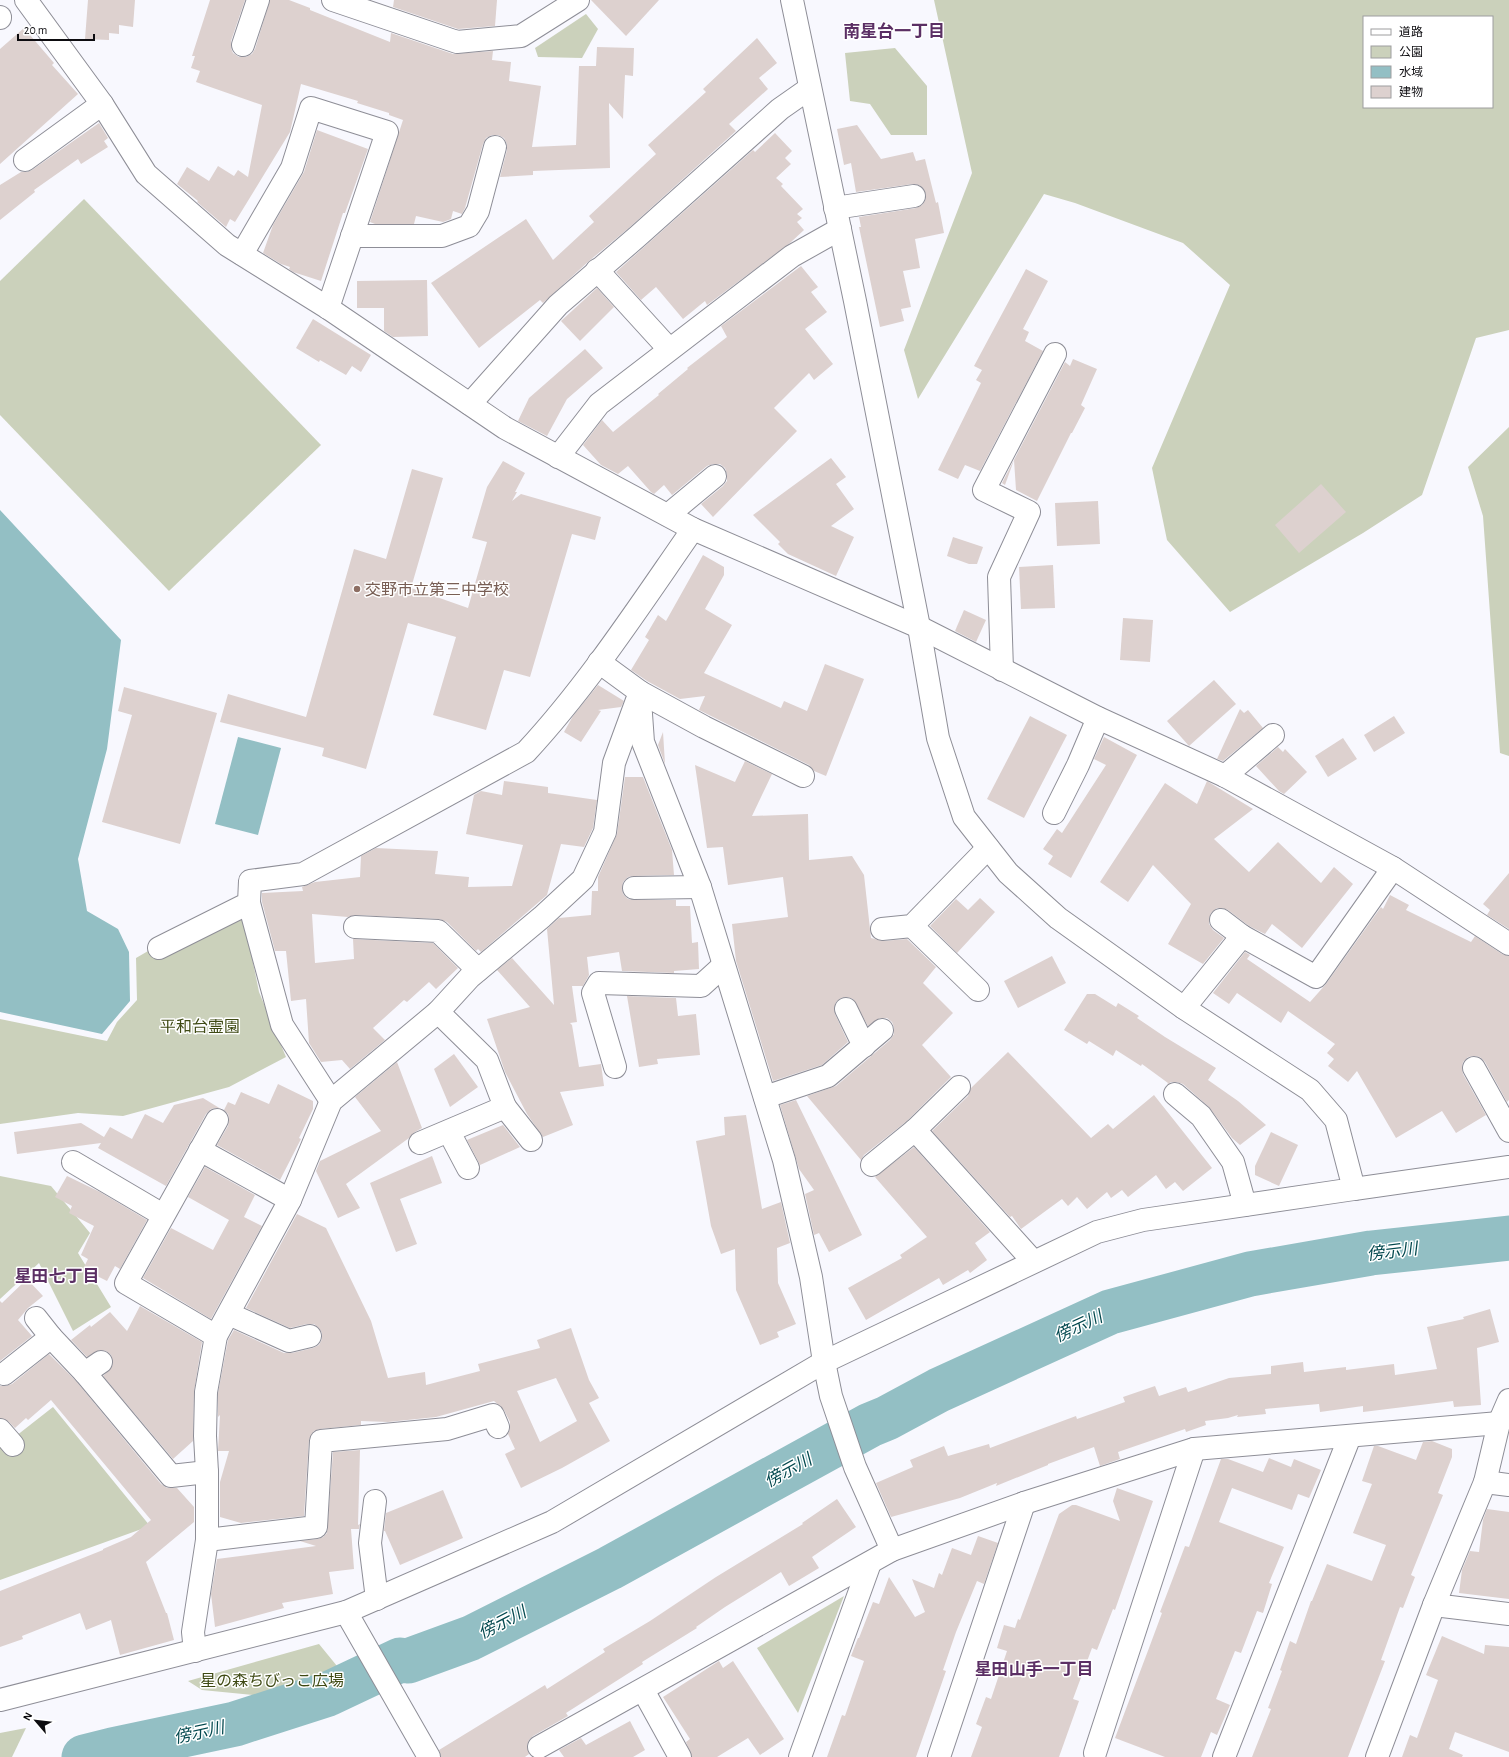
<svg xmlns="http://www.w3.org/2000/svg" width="1509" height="1757" font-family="'Alegreya Sans','Noto Sans JP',sans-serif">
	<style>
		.green { fill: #cbd1bb; fill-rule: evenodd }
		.water { fill: #93bfc4 }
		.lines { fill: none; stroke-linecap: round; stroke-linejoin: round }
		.river { stroke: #93bfc4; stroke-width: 45 }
		.building { fill: #ddd1cf; fill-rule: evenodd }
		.minor-casing { stroke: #8e8e97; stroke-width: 24 }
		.minor { stroke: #fff; stroke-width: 22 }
		.education-dot { fill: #8d6e63; stroke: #fff; stroke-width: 1.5 }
		.labels { text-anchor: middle; stroke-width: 3; stroke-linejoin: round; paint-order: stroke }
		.education-label { font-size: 16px; fill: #785e54; stroke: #fff; text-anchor: start }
		.park-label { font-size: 16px; fill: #3f4a14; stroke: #fff }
		.neighbourhood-label { font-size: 17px; font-weight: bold; fill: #5b2f64; stroke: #fff }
		.water-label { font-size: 17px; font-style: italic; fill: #03484e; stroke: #fff }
	</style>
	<rect width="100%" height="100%" fill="#f8f8fe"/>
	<g class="green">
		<path d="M934,0H1509V330L1476,338L1422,495L1363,533L1230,612L1167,540L1152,468L1230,285L1183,243L1075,203L1044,194L918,399L904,350L972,173ZM1364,17H1492V107H1364Z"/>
		<polygon points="586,14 598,29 582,58 538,57 535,48"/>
		<polygon points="895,48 927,86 927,135 891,135 870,104 850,101 845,53"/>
		<polygon points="84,199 321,445 169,591 0,415 0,281"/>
		<polygon points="1509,427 1509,756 1500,753 1483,516 1468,467"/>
		<polygon points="240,898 259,992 286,1057 229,1087 123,1116 78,1113 0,1124 0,1019 107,1041 117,1022 137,1000 136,958"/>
		<polygon points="0,1176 51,1186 90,1233 78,1253 111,1307 73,1331 39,1263 0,1299"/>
		<polygon points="53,1407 150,1526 0,1580 0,1417 16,1436"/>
		<polygon points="844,1596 798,1713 757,1648"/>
		<polygon points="319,1644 346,1677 266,1705 253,1695 202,1690 188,1681"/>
		<polygon points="26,1728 12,1757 0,1757 0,1733"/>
	</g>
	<g class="water">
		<polygon points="0,510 121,640 107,749 78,859 87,911 118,929 129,952 130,1001 102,1034 0,1012"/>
		<polygon points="238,737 281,748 258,835 215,824"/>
	</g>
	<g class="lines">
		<polyline class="river" points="84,1757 112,1750 235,1724 328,1694 400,1660 408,1661 471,1638 610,1568 870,1425 887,1418 939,1390 1110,1312 1250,1274 1371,1253 1509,1238"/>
	</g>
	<g class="building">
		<polygon points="88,0 135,0 133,27 119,25 119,34 109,33 109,40 85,39"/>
		<polygon points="210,0 245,0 231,41 231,48 233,53 239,57 246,57 252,54 255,49 270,0 289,0 310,8 310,10 390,42 391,33 453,54 493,51 492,60 511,62 509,81 541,86 532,147 576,145 579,66 596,66 597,47 634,48 633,76 625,75 623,119 609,103 610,168 533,171 533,175 500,177 507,150 507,144 504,138 498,135 492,135 486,138 483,144 465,208 462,214 453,211 451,219 443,222 416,216 414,224 375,224 370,222 403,120 389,115 389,113 357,103 358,101 301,84 290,132 235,222 230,219 226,227 197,202 198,201 177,184 187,167 209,181 218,166 234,176 238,170 248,177 262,105 196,82 200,71 191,68 195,56 192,56"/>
		<polygon points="394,0 497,0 495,26 458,29 393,7"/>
		<polygon points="591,0 659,0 626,36"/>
		<polygon points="24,28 54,63 52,65 78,94 0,164 0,49"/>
		<polygon points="757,38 777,63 759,78 768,89 729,124 736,131 630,227 589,261 543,303 540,300 479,348 431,283 526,219 553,260 594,222 589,216 656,154 648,145 706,92 703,89"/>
		<polygon points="99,123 108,138 104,141 108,147 81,164 78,159 34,190 35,192 0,220 0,185 21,172 27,172 32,170"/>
		<polygon points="857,125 881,159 913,152 916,161 925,159 936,203 938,202 944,233 915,239 920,268 903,271 911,307 901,309 904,321 880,327 859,227 861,227 859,217 916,208 922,205 925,201 926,195 923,188 919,185 913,184 856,192 851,163 844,165 837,129"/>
		<polygon points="317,130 368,149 345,213 343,213 321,281 293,272 289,269 290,267 281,264 263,253 273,225 304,172"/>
		<polygon points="775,133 792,151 785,158 791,164 776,178 783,184 781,186 803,209 797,214 802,218 797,222 804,230 790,243 707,305 705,301 683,319 656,287 641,300 616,272 753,150 755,152"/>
		<polygon points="801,266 818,287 811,292 827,312 805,329 833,364 814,380 809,373 774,408 797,431 713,517 701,504 723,486 727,481 727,474 725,468 720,464 713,464 707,466 672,495 664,485 654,494 651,492 628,466 618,474 601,465 583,445 602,420 613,432 659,395 658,394 688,369 687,368 727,337 721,326"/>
		<polygon points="1026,269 1048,281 1023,329 1029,332 1025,341 1043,351 980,471 965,465 958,479 938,470 981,383 976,380 982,370 974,366"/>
		<polygon points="427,280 428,336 393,337 384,331 384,308 357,308 357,281"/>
		<polygon points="597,288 614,307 580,341 561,321"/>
		<polygon points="313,319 371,355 361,372 352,366 346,375 320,360 319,362 296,348"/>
		<polygon points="585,349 603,368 567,399 547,436 518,421 529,398"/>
		<polygon points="1073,359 1097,369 1081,405 1085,408 1072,433 1071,433 1037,501 1016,490 1014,460 1005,485 1002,483 1065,362 1070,366"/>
		<polygon points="831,458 846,477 836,484 854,509 831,526 854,537 836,576 788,554 778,544 780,542 753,515"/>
		<polygon points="503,461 525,473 515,492 517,492 512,501 521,494 601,517 595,540 572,534 530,677 504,670 486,730 433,715 456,637 408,623 366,769 322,756 324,748 220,722 228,694 306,717 354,549 386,559 412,469 443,478 411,588 468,608 487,542 472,538 487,487"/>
		<polygon points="1321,484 1346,512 1299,553 1275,525"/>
		<polygon points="1098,501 1100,544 1057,546 1055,503"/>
		<polygon points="953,537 983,547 977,564 969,564 947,556"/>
		<polygon points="703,555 724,567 724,575 705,609 732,625 704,673 781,708 784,701 807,711 825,664 864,679 826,776 814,771 809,765 699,710 705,696 680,699 647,681 631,670 649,640 645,637 658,615 666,621"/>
		<polygon points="1053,565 1055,608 1021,609 1019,567"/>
		<polygon points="964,610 986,620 976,642 955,631"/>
		<polygon points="1123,618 1153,620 1150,662 1120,660"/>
		<polygon points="1214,680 1236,704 1189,746 1167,721"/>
		<polygon points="598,685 624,701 621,707 598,710 601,711 581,742 564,732 573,716"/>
		<polygon points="124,687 217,713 180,844 102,822 132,715 118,711"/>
		<polygon points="1240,709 1244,713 1248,710 1263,728 1223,761 1217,759"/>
		<polygon points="1030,716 1067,735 1024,818 987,799"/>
		<polygon points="1394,716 1405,733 1374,752 1364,735"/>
		<polygon points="663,732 665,764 658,745"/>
		<polygon points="1104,737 1137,755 1071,878 1048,864 1053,856 1043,849 1057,829 1062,833 1106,765 1094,759"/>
		<polygon points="1343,738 1357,759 1328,777 1315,756"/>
		<polygon points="1278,747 1283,752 1285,749 1307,772 1284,794 1279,791 1256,766"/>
		<polygon points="745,761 772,774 752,816 808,814 809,860 852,856 864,875 871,938 883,941 907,939 936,967 923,983 953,1013 922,1045 951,1077 907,1121 864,1155 861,1160 807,1096 836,1086 890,1040 894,1034 894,1027 892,1022 887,1018 880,1018 868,1026 853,999 847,997 841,998 836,1002 834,1009 835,1014 848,1042 822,1065 773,1081 736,961 732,924 788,917 783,877 728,885 723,847 707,848 695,765 735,782"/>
		<polygon points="625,777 643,777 672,850 674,875 634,876 628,877 623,882 622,889 623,894 628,899 634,900 676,900 676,906 690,906 692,943 698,942 699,969 674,971 674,973 622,971 619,952 587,957 589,975 583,986 572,986 577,1022 570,1023 572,1025 579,1067 601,1064 604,1086 560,1092 573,1125 543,1137 527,1114 505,1072 487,1019 530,1007 497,970 512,958 554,1005 547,929 559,918 591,915 592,891 598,891 598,877 617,834"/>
		<polygon points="504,781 548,787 548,793 597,800 593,828 584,847 561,844 547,895 481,952 478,949 476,951 447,922 439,919 356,915 348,917 312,914 315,963 354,959 353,939 433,943 458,968 436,989 429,982 407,1002 404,1000 373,1028 385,1040 350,1069 342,1060 321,1062 309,1043 306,999 291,1001 286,951 275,951 262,902 262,893 303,891 302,887 315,882 360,877 361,856 376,848 438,851 435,874 469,877 468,887 512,886 523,845 466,834 474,795 481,791 502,795"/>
		<polygon points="1207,781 1253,809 1214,839 1249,872 1278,842 1321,883 1334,867 1353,884 1302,948 1272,924 1265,934 1249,926 1228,910 1222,908 1217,908 1211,913 1209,919 1209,924 1213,930 1224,938 1203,964 1168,944 1191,904 1153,865 1128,902 1100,882 1165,783 1197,804"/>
		<polygon points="1509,873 1509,929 1487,915 1490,910 1483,904"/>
		<polygon points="1390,895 1409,905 1406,910 1471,942 1475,936 1502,954 1509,956 1509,1100 1507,1102 1485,1062 1480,1057 1475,1056 1468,1057 1463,1062 1462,1067 1463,1074 1486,1115 1456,1133 1442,1111 1396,1138 1357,1071 1348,1082 1328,1066 1334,1059 1327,1053 1335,1044 1288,1011 1281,1023 1237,993 1229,1004 1213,993 1245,952 1250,955 1247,959 1310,1002 1326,984 1381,907 1383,909"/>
		<polygon points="980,898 995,912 957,953 930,926 956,899 968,910"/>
		<polygon points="1052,956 1066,983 1018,1008 1004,981"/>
		<polygon points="1087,994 1095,994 1116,1007 1118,1003 1139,1016 1137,1018 1165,1037 1216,1068 1208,1080 1238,1101 1266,1125 1240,1145 1232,1138 1209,1107 1183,1084 1177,1082 1171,1082 1167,1085 1168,1083 1142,1064 1141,1066 1116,1050 1113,1056 1089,1041 1087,1044 1064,1030"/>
		<polygon points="627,996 676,998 678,1016 696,1014 700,1055 657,1059 658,1064 639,1067"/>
		<polygon points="1008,1052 1091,1138 1108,1124 1113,1129 1154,1095 1212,1168 1183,1191 1175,1182 1166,1189 1156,1175 1128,1197 1122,1190 1111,1198 1107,1192 1087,1209 1077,1197 1068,1206 1062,1199 1021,1229 1012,1216 1010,1217 932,1131 968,1096 971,1088"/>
		<polygon points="454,1054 478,1087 450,1107 434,1069"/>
		<polygon points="397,1062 422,1128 415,1132 409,1138 346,1184 360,1208 338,1218 316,1171 320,1161 381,1131 355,1097"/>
		<polygon points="278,1084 313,1101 313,1109 299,1138 301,1139 280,1180 217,1145 228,1126 229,1119 228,1114 224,1110 228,1102 235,1105 241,1092 269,1104"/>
		<polygon points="203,1098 221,1109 216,1108 211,1109 206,1114 166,1186 98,1148 101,1143 17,1154 14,1132 81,1123 104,1137 110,1127 132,1139 145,1114 163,1123 174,1105"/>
		<polygon points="796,1100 862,1235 829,1252 819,1233 814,1235 805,1194 814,1190 799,1169 780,1105"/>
		<polygon points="746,1115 762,1209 781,1202 790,1243 777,1248 778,1283 796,1324 777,1332 779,1337 760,1345 736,1290 735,1249 721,1254 711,1226 696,1141 725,1135 724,1117"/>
		<polygon points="503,1125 520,1147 480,1165 467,1140"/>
		<polygon points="1271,1132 1298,1145 1279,1186 1255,1175 1255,1166"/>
		<polygon points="914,1147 990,1232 975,1243 987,1260 970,1273 968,1270 943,1285 939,1278 866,1320 848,1288 902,1258 900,1255 927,1237 875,1177"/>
		<polygon points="432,1156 442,1183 400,1199 417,1244 396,1252 370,1183"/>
		<polygon points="205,1167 255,1195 244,1217 262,1226 211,1319 143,1278 171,1228 213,1250 229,1220 188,1197"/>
		<polygon points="67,1176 100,1192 147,1220 120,1269 115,1266 107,1281 83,1269 88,1259 81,1255 94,1226 69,1213 72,1206 55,1197"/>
		<path d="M297,1214L326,1228L371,1321L388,1378L425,1372L426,1385L480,1371L478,1364L540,1348L537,1340L571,1328L589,1380L599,1398L589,1403L610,1441L562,1468L521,1488L505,1454L515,1449L508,1434L510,1428V1422L504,1410L494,1401L436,1417L388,1422L361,1421V1425L320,1429L314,1431L309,1440L304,1516L241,1523L220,1517V1482L229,1451H218L220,1415L218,1417V1393L228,1340L234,1330L284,1353H292L313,1348L319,1345L322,1339V1333L319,1328L314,1324H307L290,1328L246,1308ZM556,1378L577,1421L540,1442L517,1391Z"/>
		<polygon points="27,1279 43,1296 28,1308 18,1320 32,1336 0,1361 0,1301 2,1303"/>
		<polygon points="140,1306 202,1342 194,1392 193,1441 173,1459 103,1376 112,1367 113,1361 111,1355 106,1351 100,1350 87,1357 71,1340 90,1325 91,1327 110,1312 127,1331"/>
		<polygon points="1490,1309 1499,1342 1477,1348 1481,1405 1454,1407 1453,1401 1363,1412 1363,1406 1320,1412 1319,1404 1265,1409 1266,1414 1237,1417 1238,1415 1228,1418 1205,1421 1206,1425 1186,1432 1185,1429 1118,1452 1120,1459 1100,1466 1094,1447 1048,1464 1048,1465 996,1486 997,1483 960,1498 891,1517 876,1483 913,1467 910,1460 944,1446 948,1456 989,1444 990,1448 1076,1416 1077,1419 1125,1402 1123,1397 1155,1386 1159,1396 1186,1387 1188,1392 1229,1378 1271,1374 1271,1366 1303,1362 1304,1372 1346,1367 1346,1370 1394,1364 1395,1375 1437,1369 1427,1327 1464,1319 1463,1317"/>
		<polygon points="49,1354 76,1381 161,1484 167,1488 177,1488 194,1507 194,1522 146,1562 166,1613 167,1613 174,1640 120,1655 111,1620 86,1630 80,1613 22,1636 23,1639 0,1647 0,1591 103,1550 103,1549 131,1537 151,1520 51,1400 28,1420 26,1418 15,1428 9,1422 0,1418 0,1386 6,1386 12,1384"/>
		<polygon points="1432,1441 1452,1449 1452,1457 1438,1493 1443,1495 1411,1575 1415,1577 1403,1608 1400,1607 1381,1660 1385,1661 1348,1757 1252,1757 1271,1709 1268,1708 1282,1671 1280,1670 1290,1641 1296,1644 1311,1601 1312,1601 1327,1564 1372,1581 1386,1545 1353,1533 1372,1484 1362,1481 1374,1446 1378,1446 1416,1460 1423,1442"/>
		<polygon points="360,1450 358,1525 360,1524 359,1529 351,1529 354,1569 329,1572 333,1594 282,1603 284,1608 215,1627 211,1594 217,1559 316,1546 300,1541 318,1539 323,1537 327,1533 333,1452"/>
		<polygon points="1269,1458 1291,1467 1294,1459 1321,1470 1309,1498 1298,1494 1292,1510 1232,1488 1219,1522 1284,1547 1269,1583 1272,1584 1263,1613 1257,1611 1241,1653 1235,1651 1216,1699 1230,1705 1217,1735 1211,1732 1201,1757 1165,1757 1115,1738 1149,1648 1162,1613 1160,1612 1173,1578 1185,1546 1189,1547 1221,1459 1228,1459 1263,1472"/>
		<polygon points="1117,1488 1153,1501 1115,1610 1113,1609 1097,1650 1092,1648 1073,1699 1079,1701 1059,1757 971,1757 982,1727 976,1724 986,1697 991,1699 1007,1651 997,1648 1004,1625 1015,1628 1018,1619 1020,1620 1059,1514 1072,1505 1076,1505 1120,1521 1113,1501"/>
		<polygon points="443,1490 463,1538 400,1565 385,1531 384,1531 386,1513"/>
		<polygon points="837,1499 856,1527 812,1557 819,1568 789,1586 781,1572 725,1607 696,1627 697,1628 642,1662 643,1664 566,1713 568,1716 533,1736 529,1740 527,1746 529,1754 525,1757 441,1757 439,1750 545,1685 547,1689 605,1652 603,1649 650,1621 716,1577 803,1524 802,1523"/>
		<polygon points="1487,1509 1509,1512 1509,1599 1459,1593 1462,1570 1470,1551 1479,1552 1483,1520"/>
		<polygon points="978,1536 998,1543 984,1584 977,1581 956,1632 943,1670 946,1671 916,1757 827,1757 842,1715 845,1716 864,1661 851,1656 858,1638 859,1638 873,1602 879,1604 889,1577 915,1617 925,1612 912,1579 934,1588 939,1573 942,1575 952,1548 971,1555"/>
		<polygon points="1442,1636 1484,1654 1485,1645 1509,1647 1509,1752 1455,1732 1449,1749 1463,1755 1462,1757 1402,1757 1410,1735 1417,1738 1438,1680 1426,1675"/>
		<polygon points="719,1661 723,1668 733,1661 784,1739 760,1755 748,1738 717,1757 692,1757 686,1742 690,1739 663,1697"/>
		<polygon points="630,1721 645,1750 633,1757 564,1757 559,1750 581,1738 586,1745"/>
	</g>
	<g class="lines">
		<g class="minor-casing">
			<g id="minor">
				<polyline points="26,0 102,104 146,174 227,245 328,308 505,428 693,529 919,627 1098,718 1225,776 1393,868 1509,944"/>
				<polyline points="333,0 457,42 521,36 578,0"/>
				<polyline points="0,17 0,18"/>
				<polyline points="243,45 258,0"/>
				<polyline points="25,160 102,104"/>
				<polyline points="835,208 914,196"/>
				<polyline points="352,236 442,236 469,226 478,211 495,147"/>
				<polyline points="242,254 292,168 311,108 387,132 328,308"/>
				<polyline points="597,270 669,349"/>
				<polyline points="470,404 558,305 638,236 780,109 810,88"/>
				<polyline points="558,457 599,404 792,256 840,229"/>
				<polyline points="668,515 715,476"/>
				<polyline points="1002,670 999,577 1029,512 984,490 1055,354"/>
				<polyline points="640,692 704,727 803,776"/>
				<polyline points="640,700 643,742 700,887 784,1160 811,1277 824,1362 831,1396 855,1467 892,1550"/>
				<polyline points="1225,776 1273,735"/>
				<polyline points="1054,813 1078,765 1098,718"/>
				<polyline points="634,888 700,887"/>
				<polyline points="249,903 282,1025 331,1101"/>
				<polyline points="1221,920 1242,936"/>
				<polyline points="912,926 978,990"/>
				<polyline points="355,927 438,931 478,970"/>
				<polyline points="882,929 912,926 988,848"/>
				<path d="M159,948L249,903L250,881L303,874L526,752C589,684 640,605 693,529"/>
				<polyline points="1184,1008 1242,936 1316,977 1393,868"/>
				<polyline points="846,1009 864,1046"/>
				<polyline points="615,1067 593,993 599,983 701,986 723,966"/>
				<polyline points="1474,1068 1509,1131"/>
				<polyline points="1175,1094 1201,1116 1233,1162 1245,1205"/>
				<polyline points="765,1097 828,1076 882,1030"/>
				<polyline points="505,1107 531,1140"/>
				<polyline points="915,1130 1033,1261"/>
				<polyline points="449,1132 468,1168"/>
				<polyline points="420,1143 505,1107 487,1060 438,1012"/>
				<polyline points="200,1150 290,1200"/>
				<polyline points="73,1162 163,1215"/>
				<polyline points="872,1165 915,1130 959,1087"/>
				<polyline points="1354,1189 1509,1167"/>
				<polyline points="229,1314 289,1341 310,1336"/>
				<polyline points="36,1318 51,1337 85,1373 171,1476 207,1472"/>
				<polyline points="216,1336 126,1283 217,1120"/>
				<polyline points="85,1373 101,1362"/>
				<polyline points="4,1374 51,1337"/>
				<polyline points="1509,1400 1499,1423 1485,1482 1434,1605 1509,1614"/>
				<polyline points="0,1430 13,1445"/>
				<polyline points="1485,1482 1509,1485"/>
				<polyline points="375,1501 370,1543 377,1599"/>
				<polyline points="207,1540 316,1527 321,1441 447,1429 493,1415 498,1427"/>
				<polyline points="346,1612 429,1757"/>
				<polyline points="195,1651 193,1632 207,1540 207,1472 205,1436 206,1392 216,1336 290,1200 331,1101 438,1012 470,977 542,917 583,879 605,832 614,763 640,692 599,662"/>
				<polyline points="643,1690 680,1757"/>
				<polyline points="0,1700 346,1612 552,1522 824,1362 1097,1232 1143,1220 1354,1189 1336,1120 1310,1090 1184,1008 1058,918 1008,873 964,817 938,738 919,627 855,301 792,0"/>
				<polyline points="539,1747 892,1550 1024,1503 1194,1449 1499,1423"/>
				<polyline points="1095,1753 1194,1449"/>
				<polyline points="800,1757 870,1563"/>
				<polyline points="939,1757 1024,1503"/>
				<polyline points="1224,1757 1350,1436"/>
				<polyline points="1377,1757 1434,1605"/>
			</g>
		</g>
		<use href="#minor" class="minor"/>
	</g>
	<circle class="education-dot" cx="357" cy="589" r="4"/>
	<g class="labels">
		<g class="education-label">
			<text x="365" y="595">交野市立第三中学校</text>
		</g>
		<g class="park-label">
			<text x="200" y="1032">平和台霊園</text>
			<text x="272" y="1686">星の森ちびっこ広場</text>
		</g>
		<g class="neighbourhood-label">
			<text x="894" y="37">南星台一丁目</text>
			<text x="57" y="1282">星田七丁目</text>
			<text x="1034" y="1675">星田山手一丁目</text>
		</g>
		<g class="water-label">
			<text transform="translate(1392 1251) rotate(-7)" y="6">傍示川</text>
			<text transform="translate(1078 1326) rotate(-25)" y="6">傍示川</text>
			<text transform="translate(788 1470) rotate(-29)" y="6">傍示川</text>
			<text transform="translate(502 1622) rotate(-27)" y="6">傍示川</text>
			<text transform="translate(199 1732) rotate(-12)" y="6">傍示川</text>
		</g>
	</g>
	<rect x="1363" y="16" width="130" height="92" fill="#ffffff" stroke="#9e9e9f"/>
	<rect x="1371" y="29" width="20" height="6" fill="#ffffff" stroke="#9e9e9f"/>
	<text x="1399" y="36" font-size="12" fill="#0d0c10">道路</text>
	<rect x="1371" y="46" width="20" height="12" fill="#cbd1bb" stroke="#9e9e9f"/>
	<text x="1399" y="56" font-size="12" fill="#0d0c10">公園</text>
	<rect x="1371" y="66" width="20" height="12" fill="#93bfc4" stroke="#9e9e9f"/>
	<text x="1399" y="76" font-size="12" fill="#0d0c10">水域</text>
	<rect x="1371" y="86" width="20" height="12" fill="#ddd1cf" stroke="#9e9e9f"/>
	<text x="1399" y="96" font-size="12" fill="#0d0c10">建物</text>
	<g transform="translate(36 1721) rotate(298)" stroke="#ffffff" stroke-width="3" paint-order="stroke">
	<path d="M0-3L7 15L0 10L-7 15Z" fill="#0d0c10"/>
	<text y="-6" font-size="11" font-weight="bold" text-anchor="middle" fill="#0d0c10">N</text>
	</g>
	<path d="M18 34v6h76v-6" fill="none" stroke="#0d0c10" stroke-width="2"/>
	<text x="24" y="34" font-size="12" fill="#0d0c10" stroke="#ffffff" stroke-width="3" paint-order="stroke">20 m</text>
</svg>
